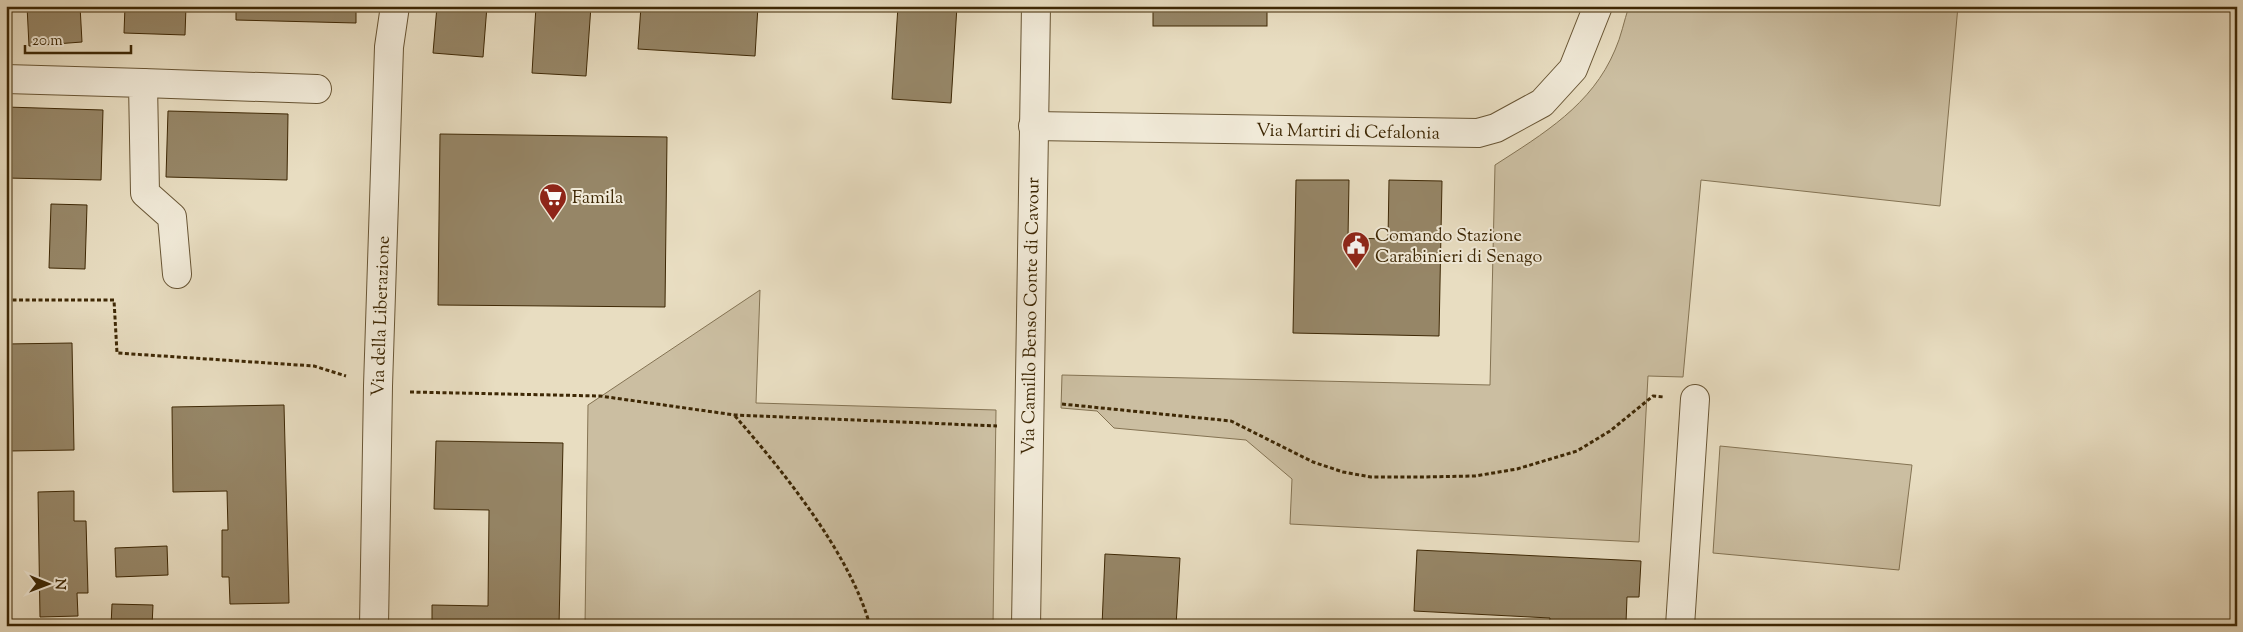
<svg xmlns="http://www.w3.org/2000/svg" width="2243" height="632" font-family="'Sorts Mill Goudy',serif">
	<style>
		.green { fill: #cbbea1; stroke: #847353 }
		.building { fill: #968667; stroke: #3e2805 }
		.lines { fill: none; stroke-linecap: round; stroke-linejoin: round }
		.minor-casing { stroke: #685534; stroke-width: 30 }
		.path { stroke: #3e2805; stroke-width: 3; stroke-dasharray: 4 2.5; stroke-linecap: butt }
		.minor { stroke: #f0e9d7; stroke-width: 28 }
		.labels { text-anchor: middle; stroke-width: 4; stroke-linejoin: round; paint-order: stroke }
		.street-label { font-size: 18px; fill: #3e2805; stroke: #f0e9d7 }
		.poi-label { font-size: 18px; fill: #3e2805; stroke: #f0e9d7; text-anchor: start }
	</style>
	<rect width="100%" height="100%" fill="#e8ddc1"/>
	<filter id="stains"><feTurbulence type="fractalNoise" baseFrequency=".004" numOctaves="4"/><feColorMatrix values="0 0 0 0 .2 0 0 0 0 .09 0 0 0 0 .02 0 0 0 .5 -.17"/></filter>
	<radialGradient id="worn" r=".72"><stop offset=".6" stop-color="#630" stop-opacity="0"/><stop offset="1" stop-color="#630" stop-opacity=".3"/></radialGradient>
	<g class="green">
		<path d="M1629,6H1958L1940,206L1701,180L1683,377L1648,376L1639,542L1290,524L1292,479L1246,440L1114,428L1097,411L1061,408L1062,375L1490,385L1495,165C1543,134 1592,105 1615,50C1621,37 1624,21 1629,6Z"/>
		<polygon points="760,290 756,403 996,410 993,626 585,626 588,405"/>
		<polygon points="1720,446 1912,465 1899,570 1713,553"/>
	</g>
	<g class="building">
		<polygon points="27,6 80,6 82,42 29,46"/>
		<polygon points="125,6 186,6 185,35 124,33"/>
		<polygon points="236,6 356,6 356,23 236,20"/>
		<polygon points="437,6 487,6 483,57 433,53"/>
		<polygon points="536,6 591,6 586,76 532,73"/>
		<polygon points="641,6 758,6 755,56 638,49"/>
		<polygon points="898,6 957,6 951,103 892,99"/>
		<rect x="1153" y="6" width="114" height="20"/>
		<polygon points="6,107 103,110 101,180 6,178"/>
		<polygon points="168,111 288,114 287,180 166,177"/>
		<polygon points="440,134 667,137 665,307 438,305"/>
		<polygon points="1296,180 1349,180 1348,238 1388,239 1389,180 1442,181 1439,336 1293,333"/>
		<polygon points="51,204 87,205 85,269 49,268"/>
		<polygon points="72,343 74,450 9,451 6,344"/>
		<polygon points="284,405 289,603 230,604 229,577 222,577 222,530 228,530 227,491 173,492 172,407"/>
		<polygon points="436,441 563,443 559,626 432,626 432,605 488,606 489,510 434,509"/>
		<polygon points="74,491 74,521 86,521 88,593 77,593 78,616 40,617 38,492"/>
		<polygon points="167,546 168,575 116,577 115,548"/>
		<polygon points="1417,550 1641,561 1639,597 1627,597 1626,623 1615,622 1615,626 1549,626 1550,618 1414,611"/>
		<polygon points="1105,554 1180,558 1176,626 1102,626"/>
		<polygon points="112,604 153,605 152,626 111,626"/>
	</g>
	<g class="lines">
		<g class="minor-casing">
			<g id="minor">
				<polyline points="6,79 143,83 145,193 172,217 177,274"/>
				<polyline points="143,83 317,89"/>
				<polyline points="1033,126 1478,133 1496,128 1542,103 1573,69 1598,6"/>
				<polyline points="374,626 378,386 389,47 395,6"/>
				<polyline points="1026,626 1036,6"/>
				<polyline points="1680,626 1695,399"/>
			</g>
		</g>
		<g class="path">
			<polyline points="6,300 114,300 117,353 314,366 346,376"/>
			<polyline points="410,392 600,396 735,415 997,426"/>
			<polyline points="1062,404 1231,421 1313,462 1343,472 1371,477 1421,477 1475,476 1517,469 1577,451 1610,431 1653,396 1664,397"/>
			<path d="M735,416C783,471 851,555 870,626"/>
		</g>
		<use href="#minor" class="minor"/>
	</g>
	<defs>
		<g id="supermarket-pin" transform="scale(1.4375)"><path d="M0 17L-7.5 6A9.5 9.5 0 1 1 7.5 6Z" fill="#8f2418" stroke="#f0e9d7"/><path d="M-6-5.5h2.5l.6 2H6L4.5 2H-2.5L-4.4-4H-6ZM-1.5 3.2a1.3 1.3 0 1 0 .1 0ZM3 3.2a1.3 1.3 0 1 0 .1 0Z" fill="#fff"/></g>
		<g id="civic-pin" transform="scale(1.4375)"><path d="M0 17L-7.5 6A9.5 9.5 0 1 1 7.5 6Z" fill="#8f2418" stroke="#f0e9d7"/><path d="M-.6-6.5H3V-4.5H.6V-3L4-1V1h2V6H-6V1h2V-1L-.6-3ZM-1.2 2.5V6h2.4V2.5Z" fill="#fff"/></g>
	</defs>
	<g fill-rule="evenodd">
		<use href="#supermarket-pin" x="553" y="197"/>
		<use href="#civic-pin" x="1356" y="245"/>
	</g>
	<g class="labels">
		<g class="street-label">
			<text transform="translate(1348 131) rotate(1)" y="6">Via Martiri di Cefalonia</text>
			<text transform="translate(380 316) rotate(-88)" y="6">Via della Liberazione</text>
			<text transform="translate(1030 316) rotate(-89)" y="6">Via Camillo Benso Conte di Cavour</text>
		</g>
		<g class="poi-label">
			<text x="572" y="203">Famila</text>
			<text x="1375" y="241">Comando Stazione<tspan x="1375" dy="21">Carabinieri di Senago</tspan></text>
		</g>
	</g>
	<rect width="2243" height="632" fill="none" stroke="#e8ddc1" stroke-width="25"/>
	<rect x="8" y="8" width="2228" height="617" fill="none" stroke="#3e2805" stroke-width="2.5"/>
	<rect x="12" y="12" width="2218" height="607" fill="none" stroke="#3e2805"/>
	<g transform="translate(48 584) rotate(91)" stroke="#f0e9d7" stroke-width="4" paint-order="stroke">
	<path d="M0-4L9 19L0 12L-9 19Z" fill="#3e2805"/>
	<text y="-8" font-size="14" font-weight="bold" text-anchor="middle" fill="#3e2805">N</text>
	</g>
	<path d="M25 45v8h106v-8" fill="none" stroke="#3e2805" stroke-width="2.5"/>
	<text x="32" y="45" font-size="15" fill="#3e2805" stroke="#f0e9d7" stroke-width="4" paint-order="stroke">20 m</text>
	<rect width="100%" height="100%" filter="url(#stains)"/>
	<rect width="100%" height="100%" fill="url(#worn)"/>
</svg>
